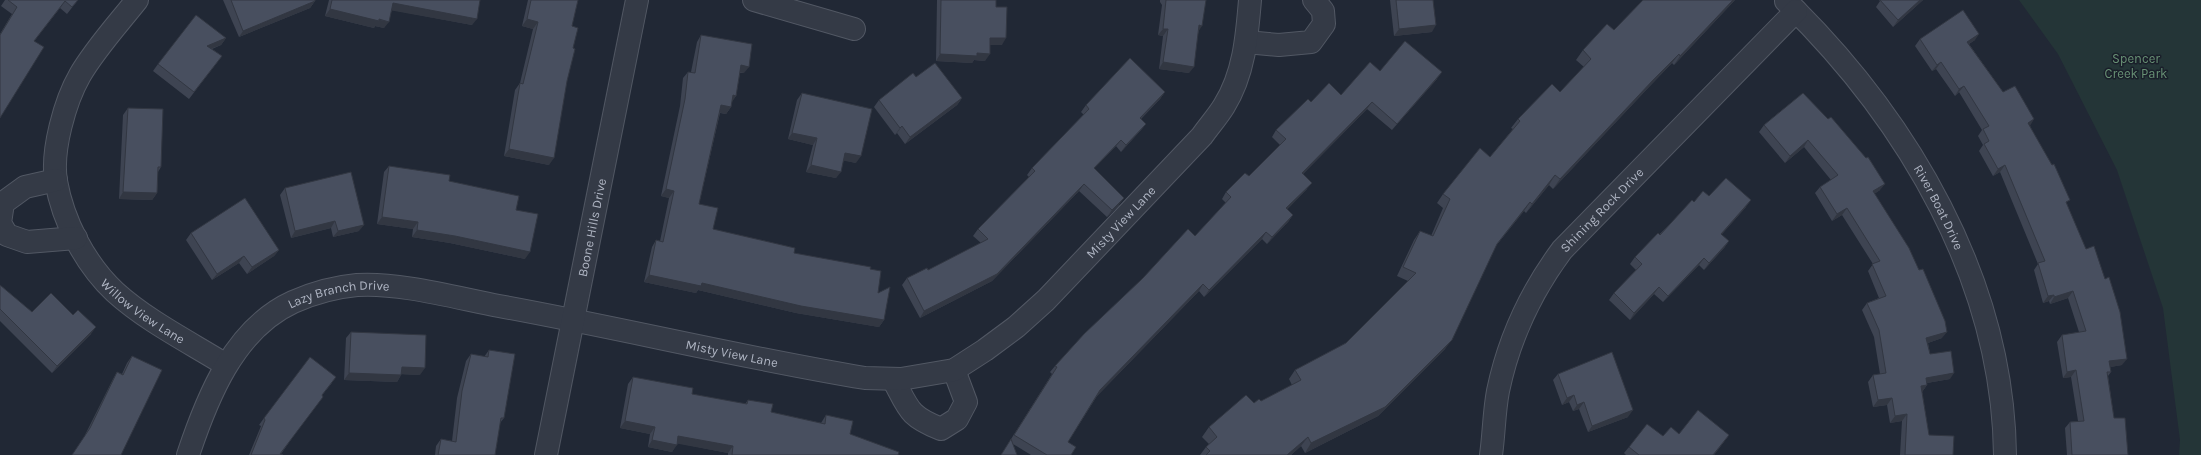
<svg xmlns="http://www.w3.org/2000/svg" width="2201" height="455" font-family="Karla,sans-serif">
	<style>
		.green { fill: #243537 }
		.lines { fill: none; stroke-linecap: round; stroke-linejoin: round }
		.minor-casing { stroke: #525864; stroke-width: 24 }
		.minor { stroke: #343a46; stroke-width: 22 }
		.wall { fill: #3e4452 }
		.shaded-wall { fill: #323742 }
		.building { fill: #484f5f; stroke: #323742 }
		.labels { text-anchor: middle; stroke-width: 3; stroke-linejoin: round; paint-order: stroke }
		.park-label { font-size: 13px; fill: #689175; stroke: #1a1f2a }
		.street-label { font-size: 13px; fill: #afb5c3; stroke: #1a1f2a }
	</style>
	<rect width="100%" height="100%" fill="#212835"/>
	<polygon class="green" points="2019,0 2201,0 2201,455 2179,455 2180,440 2163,308 2117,170 2058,54"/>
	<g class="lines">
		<g class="minor-casing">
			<g id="minor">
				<path id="s1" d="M137,0C118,24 95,49 80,75C65,101 51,151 56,181C63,221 85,264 115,292C147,321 189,342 226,365"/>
				<polyline points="754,0 854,29"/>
				<path id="s2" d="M1786,1C1908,120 2003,280 2005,455"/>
				<polyline points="1246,42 1279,45 1311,42 1324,24 1323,11 1314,0"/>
				<polyline points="56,180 25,187 3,203 0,223 7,235 27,242 76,238"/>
				<path d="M893,379C909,409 908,416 941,429L957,419L966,402L954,370"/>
				<path id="s3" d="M188,455C207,398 234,329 293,302C313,293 335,287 357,285C398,282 457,298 499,306C621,328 743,358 865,378L901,379L954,370L985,350L1016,327L1046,300L1202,136C1209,126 1218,116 1224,106C1244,74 1247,37 1250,0"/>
				<path id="s4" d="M546,455L637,0"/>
				<path id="s5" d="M1491,455C1494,434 1494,412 1498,391C1509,338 1530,293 1562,250L1796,11"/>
			</g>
		</g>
		<use href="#minor" class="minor"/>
	</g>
	<g class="wall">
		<polygon points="5,0 78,0 67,14 60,8 34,41 0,118 0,34 12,14 1,6"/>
		<polygon points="223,0 315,0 315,1 310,8 239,37"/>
		<polygon points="329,0 480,0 472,25 392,10 384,28 375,26 374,28 325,16"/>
		<polygon points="528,0 578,0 572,26 573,48 567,81 549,165 504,156 515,90 520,83 533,29 522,26"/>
		<polygon points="937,0 996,0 996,7 1002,45 990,45 985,61 974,60 972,63 936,61"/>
		<polygon points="1160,0 1206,0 1189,73 1159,69 1163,36 1158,35 1162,5 1160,2"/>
		<polygon points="1390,0 1433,0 1432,32 1394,36"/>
		<polygon points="1735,0 1674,65 1672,63 1648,88 1553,189 1549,185 1526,213 1524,211 1495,247 1445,349 1378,416 1305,453 1301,446 1291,455 1200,455 1206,447 1209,444 1202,437 1209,427 1254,403 1261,401 1292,385 1289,379 1295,370 1346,343 1408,281 1397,276 1414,240 1420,231 1431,236 1443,208 1437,203 1443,194 1490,157 1513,129 1511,128 1518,119 1560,92 1584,67 1576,60 1583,50 1614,30"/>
		<polygon points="1879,0 1923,0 1893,27 1876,7 1880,1"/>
		<polygon points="701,35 744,73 740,73 736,96 731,102 731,107 726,114 720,113 699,204 713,229 794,253 870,269 878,293 884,320 879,327 796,313 698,290 696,293 644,282 652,247 656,240 660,241 669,198 661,196 680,106 683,78 688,72 691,72 697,42"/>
		<polygon points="226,38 221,45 212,49 222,56 189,99 153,71 158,64"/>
		<polygon points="1920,39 1975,40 1969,44 2003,92 2030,126 2067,204 2122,365 2110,367 2111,372 2108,376 2114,418 2128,455 2067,455 2065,428 2070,422 2078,421 2071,377 2063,378 2057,342 2062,335 2079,332 2068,298 2050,304 2049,301 2043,303 2034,270 2038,264 2000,172 1993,176 1979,151 1983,145 1978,136 1982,130 1959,92 1955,96 1936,69 1932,71 1915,46"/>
		<polygon points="1380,71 1437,79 1392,130 1367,109 1303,174 1307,189 1287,209 1293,215 1288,222 1267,244 1262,239 1204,297 1199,291 1097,396 1068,442 1071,455 1031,455 1013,444 1017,455 1001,455 1052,374 1050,372 1055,366 1195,236 1226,203 1222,199 1226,192 1249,176 1280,145 1272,137 1276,130 1311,102 1341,95"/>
		<polygon points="916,77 962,98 957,105 905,144 897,133 895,135 874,107 879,100"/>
		<polygon points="1165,92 1160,99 1141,119 1146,124 1141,130 1121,152 1116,146 1094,168 1119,205 1107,217 1079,191 992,281 920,318 902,285 907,278 928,270 981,243 973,236 978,229 1029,177 1027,175 1032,168 1084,115 1081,112 1086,105"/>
		<polygon points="802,93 856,163 843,160 836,178 806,172 813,145 788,139 797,100"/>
		<polygon points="1803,93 1880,190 1874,194 1942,338 1928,343 1930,354 1950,379 1927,383 1927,385 1922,392 1929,435 1953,455 1900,455 1902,421 1890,423 1887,405 1873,407 1868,382 1873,375 1880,374 1874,337 1862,310 1867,303 1879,298 1868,271 1873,264 1842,215 1832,221 1815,193 1820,187 1831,180 1804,147 1785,163 1759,132 1764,125"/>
		<polygon points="128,108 161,167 158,172 157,193 152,200 119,199 123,115"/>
		<polygon points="389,166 449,181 516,210 525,259 450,243 412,237 413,229 377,224 384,172"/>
		<polygon points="285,188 359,231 333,237 331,228 291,238 280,195"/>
		<polygon points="1709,196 1746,207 1721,235 1729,241 1724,248 1704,270 1699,265 1663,302 1654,294 1630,320 1609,300 1614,293 1636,270 1630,264 1635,257 1694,202"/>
		<polygon points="191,233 279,250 274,256 247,274 239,263 212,280 186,240"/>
		<polygon points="0,285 32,312 91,334 52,373 0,321"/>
		<polygon points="351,332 420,375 401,374 401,375 397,382 344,380 346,338"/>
		<polygon points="489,350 504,418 500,423 495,455 435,455 436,446 441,439 452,441 457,398 466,361 471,354 484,357"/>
		<polygon points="132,356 121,455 85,435 113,379 117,372 122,374 127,363"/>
		<polygon points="1558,374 1628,417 1588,432 1579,409 1573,411 1569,402 1562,405 1553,380"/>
		<polygon points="633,377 692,394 745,404 748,400 771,412 821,423 826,415 850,434 898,455 728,455 728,453 677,443 672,452 648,447 650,434 620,428 628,384"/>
		<polygon points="332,383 322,395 281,454 283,455 249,455 261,426 259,425 264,418"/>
		<polygon points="1729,435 1714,455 1626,455 1624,453 1629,447 1663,436"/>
	</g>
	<g class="shaded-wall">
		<polygon points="1733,0 1735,0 1674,65 1680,56"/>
		<polygon points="1920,0 1923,0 1893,27 1898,20"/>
		<polygon points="65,1 60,8 29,48 34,41"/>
		<polygon points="315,1 310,8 239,37 243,31"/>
		<polygon points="393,3 477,19 472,25 389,10"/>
		<polygon points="330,9 389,22 384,28 375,26 374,28 325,16"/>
		<polygon points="527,19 538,22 533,29 522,26"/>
		<polygon points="1199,25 1202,26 1198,32"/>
		<polygon points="1436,25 1432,32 1394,36 1399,29"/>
		<polygon points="1163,29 1168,29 1163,36 1158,35"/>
		<polygon points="1979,34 1975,40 1962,48 1967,42"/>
		<polygon points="226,38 221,45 202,52 207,46"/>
		<polygon points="990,38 1006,38 1002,45 986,45"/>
		<polygon points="977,53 990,54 985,61 974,60 972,63 936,61 940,54"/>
		<polygon points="1679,54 1672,63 1648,88 1553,189 1560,179 1654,79"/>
		<polygon points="1163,62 1194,67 1189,73 1159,69"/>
		<polygon points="1941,62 1936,69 1932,71 1937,65"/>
		<polygon points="741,65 749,67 744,73 737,72"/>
		<polygon points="1442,72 1437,79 1392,130 1397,124"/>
		<polygon points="1964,86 1959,92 1955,96 1959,89"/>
		<polygon points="1165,92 1160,99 1135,124 1140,118"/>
		<polygon points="733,95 736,96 732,102 728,102"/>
		<polygon points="962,98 957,105 905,144 910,137"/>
		<polygon points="1372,102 1367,109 1297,180 1302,173"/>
		<polygon points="721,105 731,107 726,114 717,112"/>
		<polygon points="2034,119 2030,126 2028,123"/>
		<polygon points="1146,124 1141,130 1121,152 1126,145"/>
		<polygon points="902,126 897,133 895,135 900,128"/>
		<polygon points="792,133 817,138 813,145 788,139"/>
		<polygon points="1121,140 1116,146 1089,174 1094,168"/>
		<polygon points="1808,140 1804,147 1785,163 1790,156"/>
		<polygon points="509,149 554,158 549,165 504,156"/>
		<polygon points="845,153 861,156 856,163 840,160"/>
		<polygon points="811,165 841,172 836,178 806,172"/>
		<polygon points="2005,165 2000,172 1993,176 1998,169"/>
		<polygon points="1555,175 1549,185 1526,213 1532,204"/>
		<polygon points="1312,183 1307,189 1282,215 1286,208"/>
		<polygon points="1084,184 1079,191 992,281 920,318 924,311"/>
		<polygon points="1885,184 1880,190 1868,198 1873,191"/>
		<polygon points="666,189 674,191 669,198 661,196"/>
		<polygon points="123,192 157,193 152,200 119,199"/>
		<polygon points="1124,198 1119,205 1107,217 1112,210"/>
		<polygon points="1751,200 1746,207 1716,241 1721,234"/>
		<polygon points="1530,202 1524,211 1490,253 1497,244"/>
		<polygon points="1847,208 1842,215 1832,221 1837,214"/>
		<polygon points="1293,215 1288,222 1267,244 1272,237"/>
		<polygon points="382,217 418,222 413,229 377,224"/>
		<polygon points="335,221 331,228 291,238 295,231"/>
		<polygon points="364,225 359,231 333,237 338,231"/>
		<polygon points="417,230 455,236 530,252 525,259 450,243 412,237"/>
		<polygon points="1266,232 1262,239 1204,297 1209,290"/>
		<polygon points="1729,241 1724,248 1704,270 1709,263"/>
		<polygon points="279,250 274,256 247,274 252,267"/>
		<polygon points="244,256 239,263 212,280 217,274"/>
		<polygon points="1704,258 1699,265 1663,302 1668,296"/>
		<polygon points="649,275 702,283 884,320 879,327 796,313 698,290 696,293 644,282"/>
		<polygon points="1203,284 1199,291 1096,397 1100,390"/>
		<polygon points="1659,287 1654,294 1630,320 1634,313"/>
		<polygon points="2073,291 2068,298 2050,304 2054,297"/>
		<polygon points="2054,295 2049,301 2043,303 2048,296"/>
		<polygon points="96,327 91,334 52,373 57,366"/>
		<polygon points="1947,332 1942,338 1922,345 1926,338"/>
		<polygon points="1452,340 1445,349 1378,416 1305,453 1311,443"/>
		<polygon points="2127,359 2122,365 2105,368 2109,361"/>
		<polygon points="402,367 425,368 420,375 397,374"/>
		<polygon points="2076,370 2071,377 2063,378 2067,372"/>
		<polygon points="349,373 401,375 397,382 344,380"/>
		<polygon points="1954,373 1950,379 1921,384 1926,378"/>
		<polygon points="1927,385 1922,392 1916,393 1921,386"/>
		<polygon points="1574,395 1569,402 1562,405 1567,398"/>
		<polygon points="1892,398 1887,405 1873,407 1878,400"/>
		<polygon points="1584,402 1579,409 1573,411 1577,405"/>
		<polygon points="1633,410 1628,417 1588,432 1592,426"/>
		<polygon points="1907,414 1902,421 1890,423 1895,416"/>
		<polygon points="625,421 655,427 650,434 620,428"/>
		<polygon points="1729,435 1714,455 1713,455"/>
		<polygon points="678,436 733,446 728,453 674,443"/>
		<polygon points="1308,437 1301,446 1291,455 1287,455"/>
		<polygon points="652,440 677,445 672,452 648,447"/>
	</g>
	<g class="building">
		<polygon points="8,0 78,0 72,7 65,1 34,41 44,47 0,118 0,35 17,7"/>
		<polygon points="231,0 315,0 315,1 243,31"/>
		<polygon points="332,0 480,0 477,19 393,3 389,22 379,19 379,21 330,9"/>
		<polygon points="531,0 578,0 572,26 578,28 573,48 575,49 567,81 554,158 509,149 520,83 523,84 538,22 527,19"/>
		<polygon points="941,0 996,0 996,7 1007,7 1006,38 990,38 990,54 977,53 977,56 940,54"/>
		<polygon points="1166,0 1206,0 1202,26 1199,25 1194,67 1163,62 1168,29 1163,29"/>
		<polygon points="1396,0 1433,0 1436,25 1399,29"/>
		<polygon points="1643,0 1733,0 1680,56 1679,54 1654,79 1560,179 1555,175 1532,204 1530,202 1497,244 1452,340 1385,407 1311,443 1308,437 1287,455 1206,455 1210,451 1206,447 1217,437 1209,427 1246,395 1254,403 1259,399 1261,401 1301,380 1295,370 1346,343 1416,273 1403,267 1420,231 1433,236 1450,199 1443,194 1480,148 1490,157 1520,121 1518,119 1552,84 1560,92 1591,59 1583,50 1607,24 1614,30"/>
		<polygon points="1880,0 1920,0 1898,20"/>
		<polygon points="1963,10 1979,34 1967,42 2003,92 2015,86 2034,119 2028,123 2052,165 2054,164 2070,200 2066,202 2086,249 2094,246 2105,279 2109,277 2120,312 2127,359 2109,361 2111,372 2107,372 2114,418 2125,418 2128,455 2072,455 2070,422 2084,421 2076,370 2067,372 2062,335 2086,331 2073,291 2054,297 2054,295 2048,296 2038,263 2045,261 2005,165 1998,169 1984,144 1989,141 1983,129 1989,126 1964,86 1959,89 1941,62 1937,65 1920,39"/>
		<polygon points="196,15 226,38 207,46 222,56 194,92 158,64"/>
		<polygon points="701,35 752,44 749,67 741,65 736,96 733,95 731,107 721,105 699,204 718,208 713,229 795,248 794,253 871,267 870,269 881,271 878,293 890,287 884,320 801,306 702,283 701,286 649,275 656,240 663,242 674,191 666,189 685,99 688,72 695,73"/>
		<polygon points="1405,41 1442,72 1397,124 1372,102 1302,173 1312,183 1286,208 1293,215 1272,237 1266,232 1209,290 1203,284 1100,390 1068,442 1076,447 1071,455 1047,455 1014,435 1057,367 1055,366 1084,334 1143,278 1188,229 1195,236 1231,197 1226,192 1245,173 1249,176 1286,139 1276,130 1308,99 1311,102 1329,83 1341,95 1370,62 1380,71"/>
		<polygon points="1130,58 1165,92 1140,118 1146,124 1126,145 1121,140 1094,168 1124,198 1112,210 1084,184 997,274 924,311 907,278 927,268 928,270 988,239 978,229 1035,171 1032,168 1089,109 1086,105"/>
		<polygon points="935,63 962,98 910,137 902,126 900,128 879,100 913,73 916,77"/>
		<polygon points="802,93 872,109 861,156 845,153 841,172 811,165 817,138 792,133"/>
		<polygon points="1803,93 1828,119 1831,117 1866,158 1868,157 1885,184 1873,191 1909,248 1919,270 1923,269 1945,321 1947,332 1926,338 1930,354 1951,351 1954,373 1926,378 1927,385 1921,386 1929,435 1954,436 1953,455 1905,455 1907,414 1895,416 1892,398 1878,400 1873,375 1886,373 1879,330 1867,303 1886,296 1872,264 1880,261 1847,208 1837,214 1820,187 1838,175 1808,140 1790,156 1764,125"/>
		<polygon points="128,108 163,109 161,167 158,167 157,193 123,192"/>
		<polygon points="389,166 450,175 449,181 519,196 516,210 538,214 530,252 455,236 417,230 418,222 382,217"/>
		<polygon points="351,172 364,225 338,231 335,221 295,231 285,188"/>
		<polygon points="1726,178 1751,200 1721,234 1729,241 1709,263 1704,258 1668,296 1659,287 1634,313 1614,293 1642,264 1635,257 1658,233 1660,235 1692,200 1694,202 1703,191 1709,196"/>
		<polygon points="245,198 279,250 252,267 244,256 217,274 191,233"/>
		<polygon points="0,285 32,312 51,293 73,315 78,310 96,327 57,366 0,309"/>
		<polygon points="351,332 426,335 425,368 402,367 401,375 349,373"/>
		<polygon points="489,350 515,354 504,418 501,418 495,455 438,455 441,439 456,442 462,391 471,354 488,357"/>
		<polygon points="1612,352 1633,410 1592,426 1584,402 1577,405 1574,395 1567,398 1558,374"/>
		<polygon points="132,356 162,370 121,455 72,455 90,428 117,372 123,375"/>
		<polygon points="310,357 336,377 322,395 323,397 280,454 283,455 251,455 265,420 264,418"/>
		<polygon points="633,377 693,388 692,394 747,404 748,400 773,404 771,412 825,424 826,415 853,421 850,434 899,452 898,455 732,455 733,446 678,436 677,445 652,440 655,427 625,421"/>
		<polygon points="1698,410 1729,435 1713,455 1639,455 1629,447 1647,424 1663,436 1671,427 1679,434"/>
		<polygon points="1011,439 1017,455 1001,455"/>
	</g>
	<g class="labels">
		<g class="park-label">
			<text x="2136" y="63">Spencer<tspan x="2136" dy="15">Creek Park</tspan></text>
		</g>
		<g class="street-label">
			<text dy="5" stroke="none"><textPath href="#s2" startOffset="258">River Boat Drive</textPath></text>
			<text dy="5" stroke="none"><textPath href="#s5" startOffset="277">Shining Rock Drive</textPath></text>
			<text dy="5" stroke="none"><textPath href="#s3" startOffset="1088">Misty View Lane</textPath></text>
			<text dy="5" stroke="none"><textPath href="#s4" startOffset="232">Boone Hills Drive</textPath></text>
			<text dy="5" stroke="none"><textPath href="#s3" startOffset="238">Lazy Branch Drive</textPath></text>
			<text dy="5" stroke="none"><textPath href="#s1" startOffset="366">Willow View Lane</textPath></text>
			<text dy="5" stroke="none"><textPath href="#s3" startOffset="639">Misty View Lane</textPath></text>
		</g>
	</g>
</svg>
